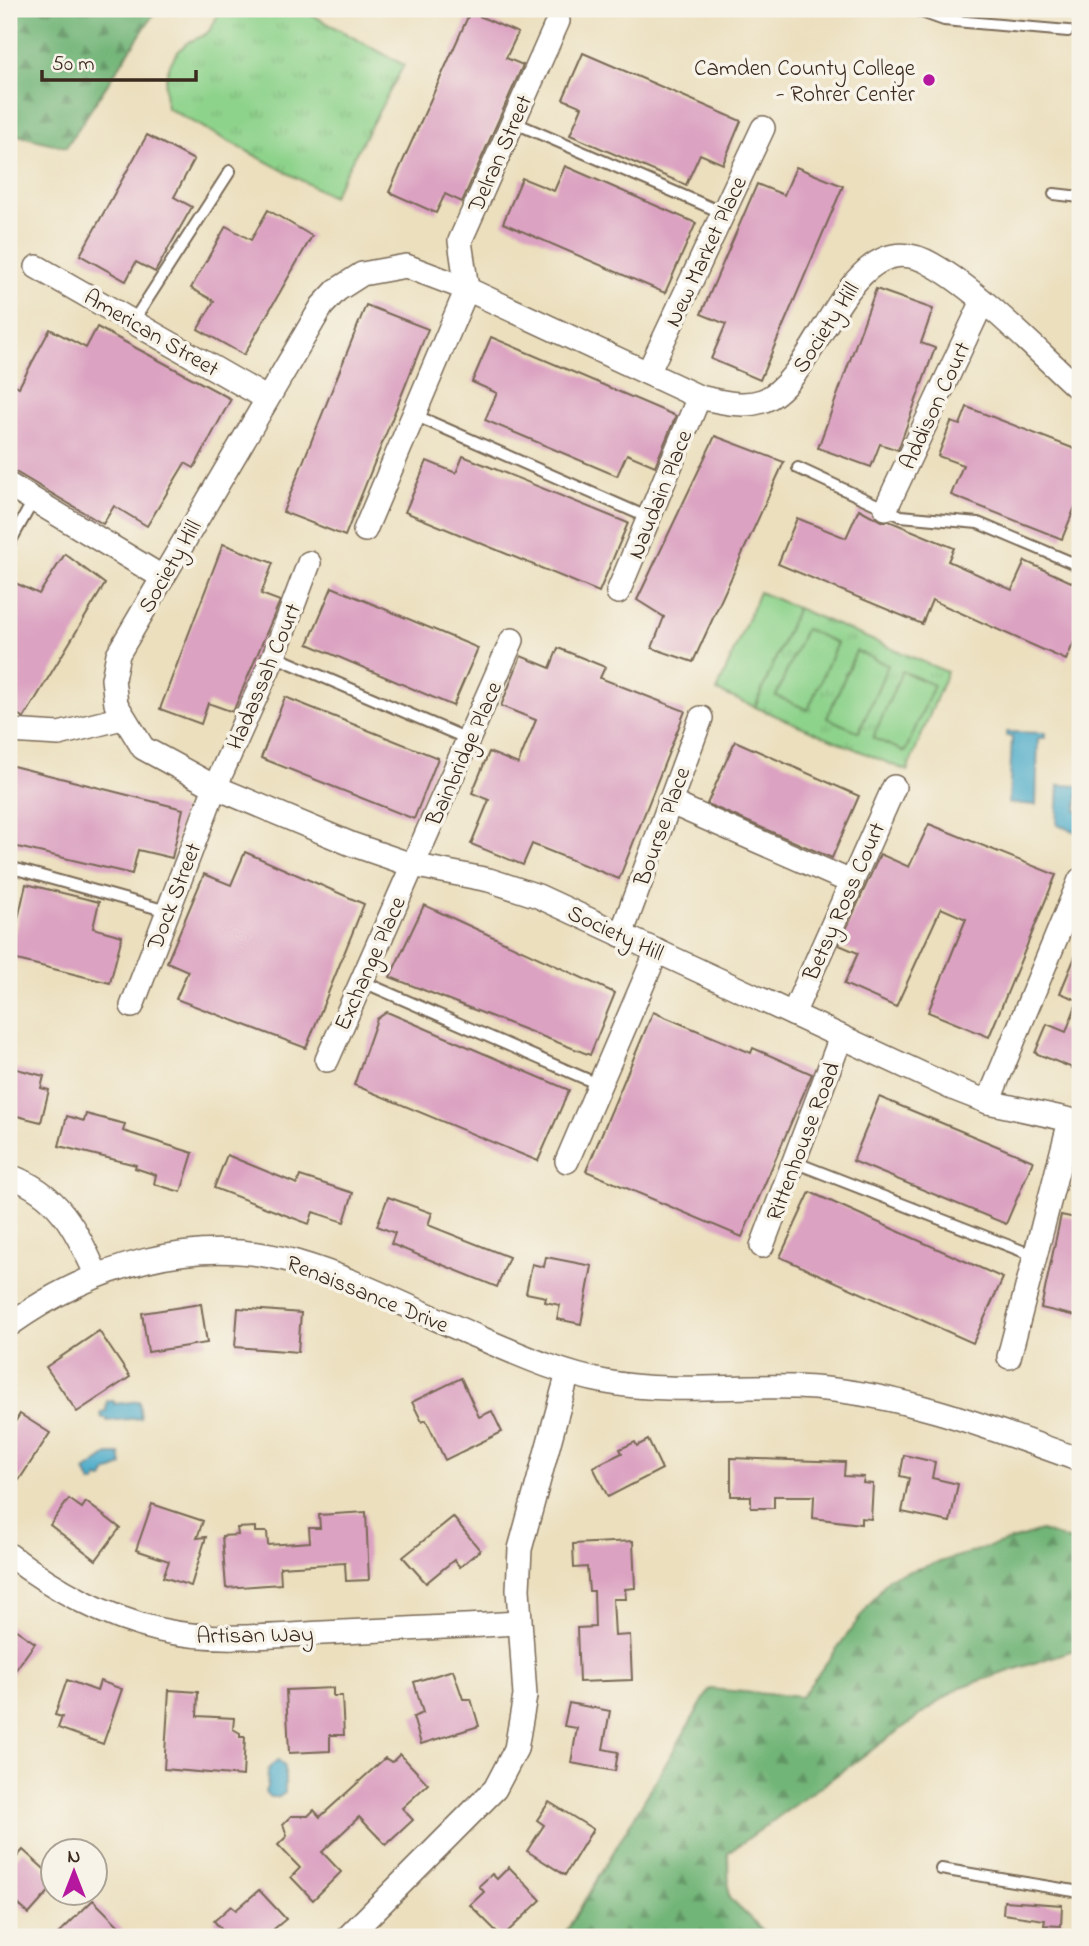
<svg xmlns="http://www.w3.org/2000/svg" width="1089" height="1946" font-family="'Indie Flower',sans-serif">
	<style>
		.grass { fill: url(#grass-tufts); stroke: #647e55; stroke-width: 2 }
		.forest { fill: url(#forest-firs); stroke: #56704b; stroke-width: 2 }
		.pitch { fill: #8ed38c; stroke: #647e55; stroke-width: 2 }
		.water { fill: #4aaac9; stroke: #426a74; stroke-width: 2 }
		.building { fill: #dba2c1 }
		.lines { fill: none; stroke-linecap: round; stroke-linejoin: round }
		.lane-casing { stroke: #796956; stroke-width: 14 }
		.street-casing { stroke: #796956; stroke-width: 26 }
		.lane { stroke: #fff; stroke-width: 10 }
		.street { stroke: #fff; stroke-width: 23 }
		.poi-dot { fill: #b5179e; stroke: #f7f3e8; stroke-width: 2.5 }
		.labels { text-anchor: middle; stroke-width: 7; stroke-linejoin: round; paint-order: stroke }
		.poi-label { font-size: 23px; fill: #3b2a1e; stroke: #f7f3e8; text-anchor: end }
		.street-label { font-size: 23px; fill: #3b2a1e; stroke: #f7f3e8 }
	</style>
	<defs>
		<pattern id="grass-tufts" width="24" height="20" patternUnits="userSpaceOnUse" patternTransform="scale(1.75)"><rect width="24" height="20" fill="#8ed38c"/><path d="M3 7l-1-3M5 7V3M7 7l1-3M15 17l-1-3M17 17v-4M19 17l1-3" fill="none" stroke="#7bb578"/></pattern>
		<pattern id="forest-firs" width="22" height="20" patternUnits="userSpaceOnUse" patternTransform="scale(1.75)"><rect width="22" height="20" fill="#72b578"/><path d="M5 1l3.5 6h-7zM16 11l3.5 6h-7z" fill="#5f9362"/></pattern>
	</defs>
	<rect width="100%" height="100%" fill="#f7f3e8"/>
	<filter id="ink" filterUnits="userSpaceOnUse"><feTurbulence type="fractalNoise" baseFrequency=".0143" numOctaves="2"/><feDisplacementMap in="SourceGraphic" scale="14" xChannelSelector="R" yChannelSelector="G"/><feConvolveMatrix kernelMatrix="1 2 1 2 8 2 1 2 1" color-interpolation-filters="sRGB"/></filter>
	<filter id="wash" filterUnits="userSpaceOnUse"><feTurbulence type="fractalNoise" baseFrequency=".00686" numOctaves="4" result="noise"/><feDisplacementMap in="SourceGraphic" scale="28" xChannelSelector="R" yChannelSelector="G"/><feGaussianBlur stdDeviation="1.57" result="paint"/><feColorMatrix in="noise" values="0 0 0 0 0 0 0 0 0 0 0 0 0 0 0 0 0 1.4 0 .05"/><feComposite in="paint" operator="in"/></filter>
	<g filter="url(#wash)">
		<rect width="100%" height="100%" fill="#ebdfbe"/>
		<g class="grass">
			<path d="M220,9H301L404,65L332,197L167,108C162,82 166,60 187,43C193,39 202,38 207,33C213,28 217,16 220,9Z"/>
			<polygon points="797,608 947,672 907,771 755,707"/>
		</g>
		<g class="forest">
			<polygon points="9,9 157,9 66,147 9,133"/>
			<polygon points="1041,1531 1080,1544 1080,1648 958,1688 728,1853 729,1898 770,1937 563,1937 710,1689 801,1697 890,1577"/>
		</g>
		<g class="pitch">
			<polygon points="759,592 797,608 755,707 717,691"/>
			<polygon points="805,629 837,643 808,710 776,696"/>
			<polygon points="856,651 888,665 859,732 827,718"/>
			<polygon points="902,671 934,685 905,752 873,738"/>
		</g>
		<g class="water">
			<polygon points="1006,732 1045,733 1045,738 1038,738 1036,805 1009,803 1012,737 1006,736"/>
			<polygon points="1059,785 1080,786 1076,810 1080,812 1080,833 1057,825"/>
			<polygon points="107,1401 114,1401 114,1404 139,1401 141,1418 107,1421 107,1418 102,1418 101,1412 106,1411"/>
			<polygon points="109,1454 120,1454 122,1466 107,1472 103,1479 97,1478 96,1482 91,1483 85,1471"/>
			<path d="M278,1760L285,1767V1793L279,1797H270L265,1792C272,1779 261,1770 278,1760Z"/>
		</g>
		<g id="blocks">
			<g class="building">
				<polygon points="470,12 518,33 506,58 523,65 462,202 445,194 436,213 389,192"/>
				<polygon points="583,53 741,121 723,164 700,154 686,185 570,135 582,107 563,99"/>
				<polygon points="147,135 194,160 174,197 192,207 155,272 136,262 126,281 80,255"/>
				<polygon points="565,166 696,223 665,293 503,223 522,178 554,191"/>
				<polygon points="796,167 843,186 760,380 711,359 726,324 701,314 757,184 784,195"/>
				<polygon points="268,210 312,236 244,355 198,329 214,301 191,288 226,226 251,240"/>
				<polygon points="876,289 933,309 921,343 935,348 898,450 880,444 871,467 818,448"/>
				<polygon points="366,305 428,329 345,536 283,512"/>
				<polygon points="97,327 231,399 194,468 185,463 147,526 114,506 103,524 9,468 9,381 19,387 50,329 86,348"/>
				<polygon points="491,337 676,416 655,466 627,454 617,476 485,420 497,393 472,382"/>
				<polygon points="967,407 1080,451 1080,509 1075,507 1062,539 951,495 963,465 938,456 951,422 960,425"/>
				<polygon points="715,436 784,462 693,662 652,648 664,617 637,600"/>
				<polygon points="463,456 628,523 599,592 405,512 427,461 456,473"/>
				<polygon points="859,509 881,521 889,521 954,548 948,561 1012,590 1025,561 1080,586 1080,629 1066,660 932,600 922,624 778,564 797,518 846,538"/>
				<polygon points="223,544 273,563 261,594 280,601 233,712 208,703 201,724 160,709"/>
				<polygon points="65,554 105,584 24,718 9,710 9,580 39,594"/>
				<polygon points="332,587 478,648 453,706 308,644"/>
				<polygon points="558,648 605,667 600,678 685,711 619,879 532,844 523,865 471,844 489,800 472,793 489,752 518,764 536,720 501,706 521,656 550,668"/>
				<polygon points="285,697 438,758 414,819 261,758"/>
				<polygon points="735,741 859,796 832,858 707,804"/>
				<polygon points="9,765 183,809 172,858 138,850 132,874 9,845"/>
				<polygon points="929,824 1056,875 989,1037 928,1012 966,919 941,908 896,1007 844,984 858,953 839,945 880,854 909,867"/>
				<polygon points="245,852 364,904 306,1048 176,999 188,971 167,962 204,874 231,885"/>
				<polygon points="26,884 99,902 93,928 122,936 110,983 9,958"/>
				<polygon points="424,905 615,993 590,1055 390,977"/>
				<polygon points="1080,945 1080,1071 1035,1053 1047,1024 1066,1032 1078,1000 1060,993"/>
				<polygon points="387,1012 569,1090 538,1161 354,1085 377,1019"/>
				<polygon points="653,1012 751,1053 753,1048 812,1074 742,1237 586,1171"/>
				<polygon points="9,1067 44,1076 41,1088 49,1090 41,1122 9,1114"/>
				<polygon points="879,1097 1033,1161 1006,1224 853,1161"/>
				<polygon points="86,1114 125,1124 123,1131 193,1153 181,1192 154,1184 156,1175 135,1168 136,1165 59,1146 67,1116 84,1121"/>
				<polygon points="227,1155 297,1184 300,1176 353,1193 344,1222 313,1212 309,1224 214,1188"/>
				<polygon points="810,1192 1003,1278 973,1343 780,1257"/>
				<polygon points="388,1197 432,1213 428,1225 509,1257 497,1287 391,1244 395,1233 377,1226"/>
				<polygon points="1061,1215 1080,1219 1080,1317 1041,1308"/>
				<polygon points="546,1257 592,1266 581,1324 557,1319 560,1305 545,1302 546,1297 526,1293 532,1264 544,1267"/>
				<polygon points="201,1304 207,1343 148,1352 142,1313"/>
				<polygon points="238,1308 301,1313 298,1352 235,1347"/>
				<polygon points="99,1331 130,1377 77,1412 46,1367"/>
				<polygon points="461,1378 479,1417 492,1411 502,1432 445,1460 426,1420 422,1422 412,1402"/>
				<polygon points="20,1414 50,1433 19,1480 9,1473 9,1432"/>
				<polygon points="648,1440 662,1469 608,1497 593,1467 622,1453 620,1449 635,1442 637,1446"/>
				<polygon points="904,1455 935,1462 932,1478 958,1484 950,1522 902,1512 909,1478 900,1476"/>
				<polygon points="731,1458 845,1462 844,1476 864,1477 863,1483 873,1484 871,1519 861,1518 861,1524 813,1518 814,1496 774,1496 774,1508 751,1508 751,1496 731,1496"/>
				<polygon points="69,1499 82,1508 86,1502 120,1528 96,1560 50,1525"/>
				<polygon points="152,1504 203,1521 197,1538 206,1537 191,1586 163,1577 169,1561 136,1550"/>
				<polygon points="366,1512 369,1580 346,1581 345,1563 280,1567 281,1584 226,1588 222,1536 238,1535 237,1528 255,1527 255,1532 267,1532 268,1545 310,1542 309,1528 320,1528 319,1515"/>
				<polygon points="453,1517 480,1550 460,1567 454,1560 426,1583 403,1557"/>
				<polygon points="633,1541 635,1588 625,1589 626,1599 613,1599 615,1636 630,1635 632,1680 579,1682 577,1628 595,1627 594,1591 589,1591 587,1567 574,1568 573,1544"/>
				<polygon points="9,1625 35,1643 9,1679"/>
				<polygon points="453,1670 463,1699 471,1699 479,1726 421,1744 413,1717 423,1713 414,1682"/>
				<polygon points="67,1680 97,1691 100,1681 122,1689 103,1744 58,1728 62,1717 55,1715"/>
				<polygon points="333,1688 333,1696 342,1696 344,1735 330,1735 330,1751 289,1753 286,1690"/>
				<polygon points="169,1690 198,1692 197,1716 234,1718 233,1729 240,1733 240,1737 245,1737 243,1776 164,1769"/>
				<polygon points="569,1703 610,1711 603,1749 618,1752 615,1771 571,1763 577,1728 564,1726"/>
				<polygon points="400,1754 428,1784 402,1808 413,1820 386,1845 359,1817 322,1852 341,1872 313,1900 291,1877 300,1868 278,1845 287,1836 283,1824 291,1816 308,1816 314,1810 320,1817 385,1758 392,1762"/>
				<polygon points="549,1802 593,1829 565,1875 527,1851 544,1825 537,1820"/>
				<polygon points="23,1850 52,1876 52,1888 29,1914 9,1896 9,1851 16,1858"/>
				<polygon points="509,1867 541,1900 502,1937 470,1905 484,1892 479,1886 492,1874 497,1879"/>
				<polygon points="259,1890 286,1919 274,1929 279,1937 228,1937 214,1921 231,1906 236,1910"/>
				<polygon points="93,1900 130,1937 55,1937"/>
				<polygon points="1004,1901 1062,1905 1061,1926 1044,1925 1045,1920 1003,1914"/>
			</g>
		</g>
	</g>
	<g filter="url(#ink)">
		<use href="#blocks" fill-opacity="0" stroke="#796956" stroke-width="2"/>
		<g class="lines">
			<g class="lane-casing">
				<g id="lane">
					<polyline points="913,9 944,20 1068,31"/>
					<polyline points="513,122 723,213"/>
					<polyline points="1054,194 1080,197"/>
					<polyline points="134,320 230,171"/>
					<polyline points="412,414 649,518"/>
					<polyline points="798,468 901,516 978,523 1080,566"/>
					<polyline points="9,544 33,501"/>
					<polyline points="274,656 470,740"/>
					<polyline points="9,867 167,911"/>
					<polyline points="361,981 600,1085"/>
					<polyline points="794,1162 1035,1256"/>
					<polyline points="941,1869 1080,1892"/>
				</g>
			</g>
			<g class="street-casing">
				<g id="street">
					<polyline points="37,267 266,398"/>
					<polyline points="648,373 763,128"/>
					<path d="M1080,390C1038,352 981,292 933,265C847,214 821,381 762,401C742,408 719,401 699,397L467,289L406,266L362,274L337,290L322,306L118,654L113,679L116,704L143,748L215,787L351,844L412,865L489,880L538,896L952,1088L988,1102L1080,1122"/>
					<polyline points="9,485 162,577"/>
					<polyline points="886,508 982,303"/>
					<polyline points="365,530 467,289 460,241 558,21"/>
					<polyline points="618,592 699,397"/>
					<polyline points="9,731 59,734 122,718"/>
					<polyline points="669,802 851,882"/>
					<polyline points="621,935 701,718"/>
					<polyline points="132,1006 215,787 274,656 309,563"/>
					<polyline points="793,1014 894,787"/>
					<polyline points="327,1060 512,640"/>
					<polyline points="988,1102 1080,880"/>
					<polyline points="567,1161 657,951"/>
					<path d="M9,1176C58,1192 76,1229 96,1274"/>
					<polyline points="762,1246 841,1037"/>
					<path d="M9,1325C91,1266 195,1233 296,1262C358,1280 418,1312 478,1337C520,1355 562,1374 606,1382C676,1395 744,1383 814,1388C907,1395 993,1429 1080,1460"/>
					<polyline points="1009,1357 1070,1121"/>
					<path d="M9,1555C55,1589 103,1617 160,1630C214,1642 268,1636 323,1633C389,1630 454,1627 519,1623"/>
					<polyline points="348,1937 495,1789 516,1749 525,1696 518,1589 520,1549 568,1373"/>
				</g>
			</g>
			<use href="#lane" class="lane"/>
			<use href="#street" class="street"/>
		</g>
	</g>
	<circle class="poi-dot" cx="929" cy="80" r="7"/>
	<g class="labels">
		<g class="poi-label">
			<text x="915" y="75">Camden County College<tspan x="915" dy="26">- Rohrer Center</tspan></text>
		</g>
		<g class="street-label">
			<text transform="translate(499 153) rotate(-66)" y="8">Delran Street</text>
			<text transform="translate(705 251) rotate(-65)" y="8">New Market Place</text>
			<text transform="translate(825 327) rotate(-57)" y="8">Society Hill</text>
			<text transform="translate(152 332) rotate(30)" y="8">American Street</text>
			<text transform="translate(934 405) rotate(-65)" y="8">Addison Court</text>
			<text transform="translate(659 494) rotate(-68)" y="8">Naudain Place</text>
			<text transform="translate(169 566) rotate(-60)" y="8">Society Hill</text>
			<text transform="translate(263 676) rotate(-67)" y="8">Hadassah Court</text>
			<text transform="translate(463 753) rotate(-66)" y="8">Bainbridge Place</text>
			<text transform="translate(661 826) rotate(-70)" y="8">Bourse Place</text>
			<text transform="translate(173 896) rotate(-69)" y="8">Dock Street</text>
			<text transform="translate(843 901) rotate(-66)" y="8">Betsy Ross Court</text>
			<text transform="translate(616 932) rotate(25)" y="8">Society Hill</text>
			<text transform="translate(369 963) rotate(-66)" y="8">Exchange Place</text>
			<text transform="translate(802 1141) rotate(-69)" y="8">Rittenhouse Road</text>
			<text transform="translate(368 1293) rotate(22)" y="8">Renaissance Drive</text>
			<text transform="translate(255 1634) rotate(-1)" y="8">Artisan Way</text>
		</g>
	</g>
	<rect width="1089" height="1946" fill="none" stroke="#f7f3e8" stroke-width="35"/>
	<g transform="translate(74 1872)"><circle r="33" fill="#f7f3e8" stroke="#aca397" stroke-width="2"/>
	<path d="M0-5L12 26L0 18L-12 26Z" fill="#b5179e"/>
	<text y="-10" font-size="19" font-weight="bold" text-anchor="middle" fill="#3b2a1e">N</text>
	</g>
	<path d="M42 70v10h154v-10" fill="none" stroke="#3b2a1e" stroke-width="3.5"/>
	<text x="52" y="70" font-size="21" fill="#3b2a1e" stroke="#f7f3e8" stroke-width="5" paint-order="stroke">50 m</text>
</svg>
